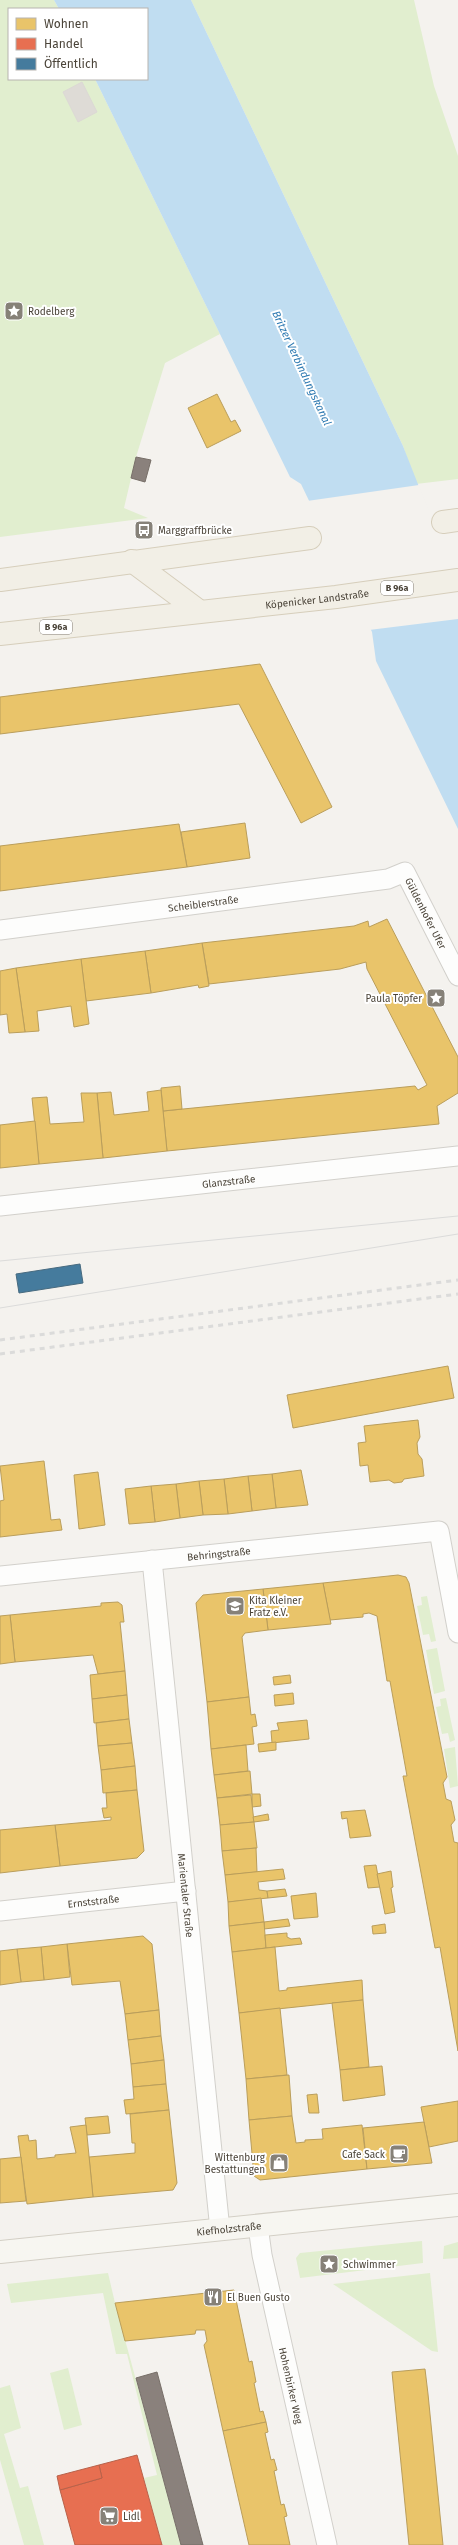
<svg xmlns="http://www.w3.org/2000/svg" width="458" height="2545" font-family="'Fira Sans',sans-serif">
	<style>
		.green { fill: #e1eecf }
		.water { fill: #c0ddf1 }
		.pier { fill: #f4f2ee }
		.homes { fill: #e9c46a; stroke: #ba9e5b }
		.shops { fill: #e76f51; stroke: #b8624a }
		.public { fill: #457b9d; stroke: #476a7f }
		.industry { fill: #8a817c; stroke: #776f68 }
		.building { fill: #dedbd6; stroke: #dcd9d4 }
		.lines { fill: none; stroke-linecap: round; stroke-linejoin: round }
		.street-casing { stroke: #d2d0cb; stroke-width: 21 }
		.secondary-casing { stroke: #d3cfc5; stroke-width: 24 }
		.primary-casing { stroke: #d6cebb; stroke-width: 24 }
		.street { stroke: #fdfdfc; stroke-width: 19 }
		.secondary { stroke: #f7f6f1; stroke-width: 22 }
		.primary { stroke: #f2efe6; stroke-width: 22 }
		.tram { stroke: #dbdbda; stroke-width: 1 }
		.rail { stroke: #dbdbda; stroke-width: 3; stroke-dasharray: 5 5; stroke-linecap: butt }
		.labels { text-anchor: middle; stroke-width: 4; stroke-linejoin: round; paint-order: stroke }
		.shield { fill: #fff; stroke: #817c74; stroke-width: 1 }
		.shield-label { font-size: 9px; font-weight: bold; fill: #4b4439 }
		.poi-label { font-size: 10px; fill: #4b4439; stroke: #fff; text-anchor: start }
		.street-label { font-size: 10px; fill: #4b4439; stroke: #fff }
		.water-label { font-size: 11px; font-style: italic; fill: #2e7ab2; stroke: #fff }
	</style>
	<rect width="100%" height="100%" fill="#f4f2ee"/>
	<g class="green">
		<polygon points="0,0 54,0 59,9 9,9 9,79 95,79 220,334 165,363 136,457 124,508 148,518 0,537"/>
		<polygon points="191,0 414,0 434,86 458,156 458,479 416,484 403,446"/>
		<polygon points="427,1596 436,1641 431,1642 429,1634 423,1635 417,1606 422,1605 421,1597"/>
		<polygon points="437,1648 445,1691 434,1694 426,1650"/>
		<polygon points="446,1698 455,1740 450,1742 448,1733 442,1734 436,1707 441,1706 440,1699"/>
		<polygon points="455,1747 458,1786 450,1788 444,1749"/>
		<polygon points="422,2241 423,2263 300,2278 296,2258 300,2253"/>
		<polygon points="458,2242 458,2258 443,2259 444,2246"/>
		<polygon points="108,2273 115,2303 181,2545 162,2545 144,2478 157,2475 127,2354 116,2354 103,2293 11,2303 7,2284"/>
		<polygon points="430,2273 438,2352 432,2351 333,2284"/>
		<polygon points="68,2368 82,2425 64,2430 50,2373"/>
		<polygon points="10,2385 21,2428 4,2434 20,2488 28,2486 44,2545 24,2545 0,2460 0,2388"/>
	</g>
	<polygon class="water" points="54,0 191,0 403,446 458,586 458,829 376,661 372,632 301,484 290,477 95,79 147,79 147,9 59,9"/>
	<polygon class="pier" points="419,485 458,581 458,619 369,630 307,501"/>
	<g class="homes">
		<polygon points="217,394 231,422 235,420 241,431 207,448 188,408"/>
		<polygon points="260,664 332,807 301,823 239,704 0,734 0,697"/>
		<polygon points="245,823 250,858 187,867 181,832"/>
		<polygon points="179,824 187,867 0,891 0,846"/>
		<polygon points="387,919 458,1057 458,1093 437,1106 439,1124 167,1151 163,1111 415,1086 418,1090 427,1085 367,969 366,962 340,969 209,984 202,943 354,926 368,921 369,927"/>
		<polygon points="202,943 209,986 199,988 198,985 151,993 145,951"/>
		<polygon points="145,951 151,993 86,1001 81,959"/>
		<polygon points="81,959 89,1024 74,1027 71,1006 37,1011 39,1031 25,1032 16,968"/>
		<polygon points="16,968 25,1032 9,1033 7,1014 0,1015 0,971"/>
		<polygon points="180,1086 182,1109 163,1111 161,1088"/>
		<polygon points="161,1090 167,1151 103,1158 97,1093 111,1092 114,1115 149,1111 147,1092"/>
		<polygon points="81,1093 97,1093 103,1158 39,1164 32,1098 47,1097 50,1124 84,1122"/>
		<polygon points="35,1121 39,1164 0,1168 0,1125"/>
		<polygon points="448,1366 454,1398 293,1428 287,1395"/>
		<polygon points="418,1420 420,1437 417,1443 418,1454 422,1459 424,1476 404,1479 402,1482 394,1483 389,1480 370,1482 368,1465 360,1466 358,1443 366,1442 364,1426"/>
		<polygon points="44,1461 51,1520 60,1519 62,1530 0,1537 0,1501 4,1500 0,1466"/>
		<polygon points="301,1470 308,1505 276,1508 272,1474"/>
		<polygon points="98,1472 105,1525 79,1529 74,1475"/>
		<polygon points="272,1474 276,1508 252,1511 248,1476"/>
		<polygon points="248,1476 252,1511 228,1514 224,1479"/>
		<polygon points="224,1479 228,1514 203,1515 199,1481"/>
		<polygon points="199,1481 203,1515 180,1518 176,1484"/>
		<polygon points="176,1484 180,1518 155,1522 151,1486"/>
		<polygon points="151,1486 155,1522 129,1524 125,1489"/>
		<polygon points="398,1575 406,1577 409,1583 447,1777 443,1783 446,1799 451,1801 455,1820 451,1825 454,1842 458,1843 458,2051 440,1947 435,1948 403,1776 407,1776 390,1681 387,1681 377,1616 369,1613 363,1614 363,1617 330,1620 323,1583"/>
		<polygon points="323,1583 331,1624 268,1630 263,1589"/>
		<polygon points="263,1589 268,1630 245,1633 242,1637 249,1697 207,1702 196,1603 203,1595"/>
		<polygon points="118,1602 122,1605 124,1622 120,1622 125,1671 98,1674 93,1655 15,1662 10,1615 101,1606 101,1603"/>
		<polygon points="10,1615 15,1662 0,1664 0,1616"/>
		<polygon points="125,1671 127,1695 92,1699 90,1675"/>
		<polygon points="290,1675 291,1683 274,1685 273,1677"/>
		<polygon points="293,1693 294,1704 275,1706 274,1695"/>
		<polygon points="127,1695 129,1719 94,1723 92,1699"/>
		<polygon points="249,1697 251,1715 255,1714 257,1726 252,1727 254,1744 211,1749 207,1702"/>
		<polygon points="129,1719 132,1743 98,1746 96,1723"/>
		<polygon points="307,1720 309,1739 272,1743 271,1731 279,1730 277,1723"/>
		<polygon points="276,1742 276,1750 259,1752 258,1744"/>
		<polygon points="132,1743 135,1766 101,1770 98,1746"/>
		<polygon points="246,1745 248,1771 214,1775 211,1749"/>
		<polygon points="135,1766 137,1790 103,1793 101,1770"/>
		<polygon points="250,1771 252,1794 217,1798 214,1775"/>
		<polygon points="137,1790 144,1851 137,1858 60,1866 55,1825 111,1820 111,1817 104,1818 102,1808 107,1808 106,1793"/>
		<polygon points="252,1794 260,1794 261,1806 252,1807"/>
		<polygon points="251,1795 254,1822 220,1825 217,1798"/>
		<polygon points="365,1810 371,1836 350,1838 347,1818 342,1819 341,1812"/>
		<polygon points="268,1814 269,1820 254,1822 253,1817"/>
		<polygon points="254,1822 257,1848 222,1851 220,1825"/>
		<polygon points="55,1825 60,1866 0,1873 0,1830"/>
		<polygon points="256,1848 257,1872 225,1875 222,1851"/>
		<polygon points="376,1865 380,1887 368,1888 364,1866"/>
		<polygon points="283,1869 285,1879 258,1882 259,1890 267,1891 268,1898 228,1902 225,1875"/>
		<polygon points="391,1871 393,1887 391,1888 395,1912 385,1914 377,1874"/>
		<polygon points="285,1889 287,1896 268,1898 267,1891"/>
		<polygon points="316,1893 318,1917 294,1919 291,1896"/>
		<polygon points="261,1898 264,1922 229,1926 228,1902"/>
		<polygon points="288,1919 290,1926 264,1929 264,1922"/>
		<polygon points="264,1922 266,1948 232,1952 229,1926"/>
		<polygon points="385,1924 386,1933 373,1934 372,1926"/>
		<polygon points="287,1933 287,1937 291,1939 300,1938 302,1944 266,1948 265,1935"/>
		<polygon points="143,1936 152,1944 159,2010 125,2014 120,1981 72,1985 67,1944"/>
		<polygon points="67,1944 70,1977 44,1980 41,1947"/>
		<polygon points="41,1947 44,1980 21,1982 17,1949"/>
		<polygon points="275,1947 279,1991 287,1990 287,1988 362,1980 363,2000 239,2013 232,1952"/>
		<polygon points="17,1949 21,1982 0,1985 0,1951"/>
		<polygon points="363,2000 369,2067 340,2070 332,2003"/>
		<polygon points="280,2008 287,2075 246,2079 239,2013"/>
		<polygon points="159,2010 161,2036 128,2040 125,2014"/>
		<polygon points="161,2036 164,2060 131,2064 128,2040"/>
		<polygon points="164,2060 166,2084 133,2087 131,2064"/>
		<polygon points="382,2066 385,2095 343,2101 340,2070"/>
		<polygon points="289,2075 292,2116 249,2120 246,2079"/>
		<polygon points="166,2084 169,2110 126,2114 124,2100 134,2099 133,2087"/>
		<polygon points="317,2094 319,2113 309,2113 307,2095"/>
		<polygon points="458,2101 458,2141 429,2147 421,2107"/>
		<polygon points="169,2110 177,2183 173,2190 93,2197 89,2157 135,2153 135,2143 132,2143 130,2114"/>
		<polygon points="108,2116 110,2133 87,2135 85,2118"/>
		<polygon points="292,2116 296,2143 305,2142 305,2140 323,2139 322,2129 362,2125 367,2169 260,2180 254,2176 249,2120"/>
		<polygon points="424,2122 432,2163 367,2169 363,2128"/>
		<polygon points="86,2125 93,2197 27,2204 18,2136 28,2135 29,2141 36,2140 37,2159 55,2157 55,2155 76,2153 70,2127"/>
		<polygon points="21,2157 26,2201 0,2203 0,2159"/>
		<polygon points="234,2290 249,2362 252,2361 256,2382 254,2383 260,2412 263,2411 266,2422 223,2431 204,2345 207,2341 205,2330 196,2330 195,2334 125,2341 115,2303"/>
		<polygon points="425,2369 428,2394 443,2545 409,2545 392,2372"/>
		<polygon points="266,2422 268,2432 265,2433 271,2460 274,2459 277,2470 274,2471 281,2505 284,2504 287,2516 284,2517 290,2545 249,2545 223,2431"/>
	</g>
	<g class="shops">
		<polygon points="137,2455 162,2545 75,2545 60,2490 102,2478 99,2465"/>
		<polygon points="99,2465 102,2478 60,2490 57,2476"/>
	</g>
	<polygon class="public" points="80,1264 83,1283 19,1293 16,1274"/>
	<g class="industry">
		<polygon points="136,457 151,460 145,482 131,478"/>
		<polygon points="157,2372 203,2545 181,2545 136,2378"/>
	</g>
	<polygon class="building" points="82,82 97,112 78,122 63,92"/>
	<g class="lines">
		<g class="street-casing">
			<g id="street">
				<path id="s1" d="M0,930L388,879L405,872L458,976"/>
				<path id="s2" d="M0,1206L458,1156"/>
				<path id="s3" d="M152,1560L220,2230"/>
				<path id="s4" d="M0,1576L439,1531L458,1633"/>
				<path id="s5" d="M0,1911L186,1891"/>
				<path id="s6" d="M258,2226L262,2255L327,2545"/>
			</g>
		</g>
		<g class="secondary-casing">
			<g id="secondary">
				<path id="s7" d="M0,2252L458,2205"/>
			</g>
		</g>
		<g class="primary-casing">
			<g id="primary">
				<polyline points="443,522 458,520"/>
				<polyline points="132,561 199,611"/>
				<polyline points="0,580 310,538"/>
				<path id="s8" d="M0,634L336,597L458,580"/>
			</g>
		</g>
		<use href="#street" class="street"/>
		<use href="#secondary" class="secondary"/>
		<use href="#primary" class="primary"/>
		<g class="tram">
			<polyline points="0,1261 458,1216"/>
			<polyline points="0,1308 458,1234"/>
		</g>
		<g class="rail">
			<polyline points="0,1340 458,1280"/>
			<polyline points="0,1354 458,1294"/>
		</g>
	</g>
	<defs>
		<g id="sight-square" transform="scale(1)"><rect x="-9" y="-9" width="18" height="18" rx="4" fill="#868178" stroke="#fff"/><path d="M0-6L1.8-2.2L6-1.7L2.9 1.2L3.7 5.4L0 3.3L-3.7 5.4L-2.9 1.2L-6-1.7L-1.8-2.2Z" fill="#fff"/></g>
		<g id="bus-square" transform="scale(1)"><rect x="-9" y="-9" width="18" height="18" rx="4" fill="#868178" stroke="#fff"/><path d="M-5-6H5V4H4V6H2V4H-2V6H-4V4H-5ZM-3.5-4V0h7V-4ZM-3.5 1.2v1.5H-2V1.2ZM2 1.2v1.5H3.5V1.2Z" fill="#fff"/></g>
		<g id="school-square" transform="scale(1)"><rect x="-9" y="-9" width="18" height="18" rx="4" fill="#868178" stroke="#fff"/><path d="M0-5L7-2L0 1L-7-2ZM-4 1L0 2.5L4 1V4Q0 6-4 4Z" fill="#fff"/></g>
		<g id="cafe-square" transform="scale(1)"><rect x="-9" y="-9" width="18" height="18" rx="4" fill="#868178" stroke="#fff"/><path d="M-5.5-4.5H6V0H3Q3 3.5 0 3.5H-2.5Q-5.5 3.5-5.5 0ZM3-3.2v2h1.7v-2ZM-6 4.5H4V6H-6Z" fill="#fff"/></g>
		<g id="shop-square" transform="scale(1)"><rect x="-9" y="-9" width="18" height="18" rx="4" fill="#868178" stroke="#fff"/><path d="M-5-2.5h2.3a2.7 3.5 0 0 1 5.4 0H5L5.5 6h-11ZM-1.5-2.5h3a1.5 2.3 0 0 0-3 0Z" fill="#fff"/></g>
		<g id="restaurant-square" transform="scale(1)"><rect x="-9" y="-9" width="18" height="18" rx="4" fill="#868178" stroke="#fff"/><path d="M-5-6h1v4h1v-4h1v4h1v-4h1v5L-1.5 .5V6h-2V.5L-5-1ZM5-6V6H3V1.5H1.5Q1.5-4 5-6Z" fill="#fff"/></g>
		<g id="supermarket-square" transform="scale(1)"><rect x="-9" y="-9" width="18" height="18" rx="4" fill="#868178" stroke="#fff"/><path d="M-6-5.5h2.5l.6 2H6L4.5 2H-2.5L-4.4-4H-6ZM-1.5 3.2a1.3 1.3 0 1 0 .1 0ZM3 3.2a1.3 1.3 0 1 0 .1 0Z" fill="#fff"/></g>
	</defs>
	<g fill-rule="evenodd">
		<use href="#sight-square" x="14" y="311"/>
		<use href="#bus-square" x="144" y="530"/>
		<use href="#sight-square" x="436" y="998"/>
		<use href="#school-square" x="235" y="1606"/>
		<use href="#cafe-square" x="399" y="2154"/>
		<use href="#shop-square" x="279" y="2163"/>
		<use href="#sight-square" x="329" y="2264"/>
		<use href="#restaurant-square" x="213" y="2297"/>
		<use href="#supermarket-square" x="109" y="2516"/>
	</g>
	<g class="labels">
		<g class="shield">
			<rect x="381" y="581" width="32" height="14" rx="3"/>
			<rect x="40" y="620" width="32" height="14" rx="3"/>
		</g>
		<g class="shield-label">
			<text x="397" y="591">B 96a</text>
			<text x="56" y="630">B 96a</text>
		</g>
		<g class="poi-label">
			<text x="28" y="315">Rodelberg</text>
			<text x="158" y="534">Marggraffbrücke</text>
			<text x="422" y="1002" text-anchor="end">Paula Töpfer</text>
			<text x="249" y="1604">Kita Kleiner<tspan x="249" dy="12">Fratz e.V.</tspan></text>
			<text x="385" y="2158" text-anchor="end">Cafe Sack</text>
			<text x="265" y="2161" text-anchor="end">Wittenburg<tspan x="265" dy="12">Bestattungen</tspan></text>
			<text x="343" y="2268">Schwimmer</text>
			<text x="227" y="2301">El Buen Gusto</text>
			<text x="123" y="2520">Lidl</text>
		</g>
		<g class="street-label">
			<text dy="4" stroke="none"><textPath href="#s8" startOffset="319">Köpenicker Landstraße</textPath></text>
			<text dy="4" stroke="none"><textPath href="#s1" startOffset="205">Scheiblerstraße</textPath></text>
			<text dy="4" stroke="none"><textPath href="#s1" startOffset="456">Güldenhofer Ufer</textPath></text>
			<text dy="4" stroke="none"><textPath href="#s2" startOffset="230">Glanzstraße</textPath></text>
			<text dy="4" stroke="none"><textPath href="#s4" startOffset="220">Behringstraße</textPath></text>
			<text dy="4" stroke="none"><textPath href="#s3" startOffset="337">Marientaler Straße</textPath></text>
			<text dy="4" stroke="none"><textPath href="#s5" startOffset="94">Ernststraße</textPath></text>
			<text dy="4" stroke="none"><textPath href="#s7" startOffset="230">Kiefholzstraße</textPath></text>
			<text dy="4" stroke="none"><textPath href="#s6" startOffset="163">Hohenbirker Weg</textPath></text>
		</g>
		<g class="water-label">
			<text transform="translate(302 368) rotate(65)" y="4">Britzer Verbindungskanal</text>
		</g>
	</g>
	<rect x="8" y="8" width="140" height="72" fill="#ffffff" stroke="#b7b4b0"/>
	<rect x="16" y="18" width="20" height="12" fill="#e9c46a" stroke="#b7b4b0"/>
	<text x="44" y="28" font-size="12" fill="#4b4439">Wohnen</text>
	<rect x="16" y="38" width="20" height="12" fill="#e76f51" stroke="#b7b4b0"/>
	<text x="44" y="48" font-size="12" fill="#4b4439">Handel</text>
	<rect x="16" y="58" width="20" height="12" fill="#457b9d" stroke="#b7b4b0"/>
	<text x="44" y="68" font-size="12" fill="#4b4439">Öffentlich</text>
</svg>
